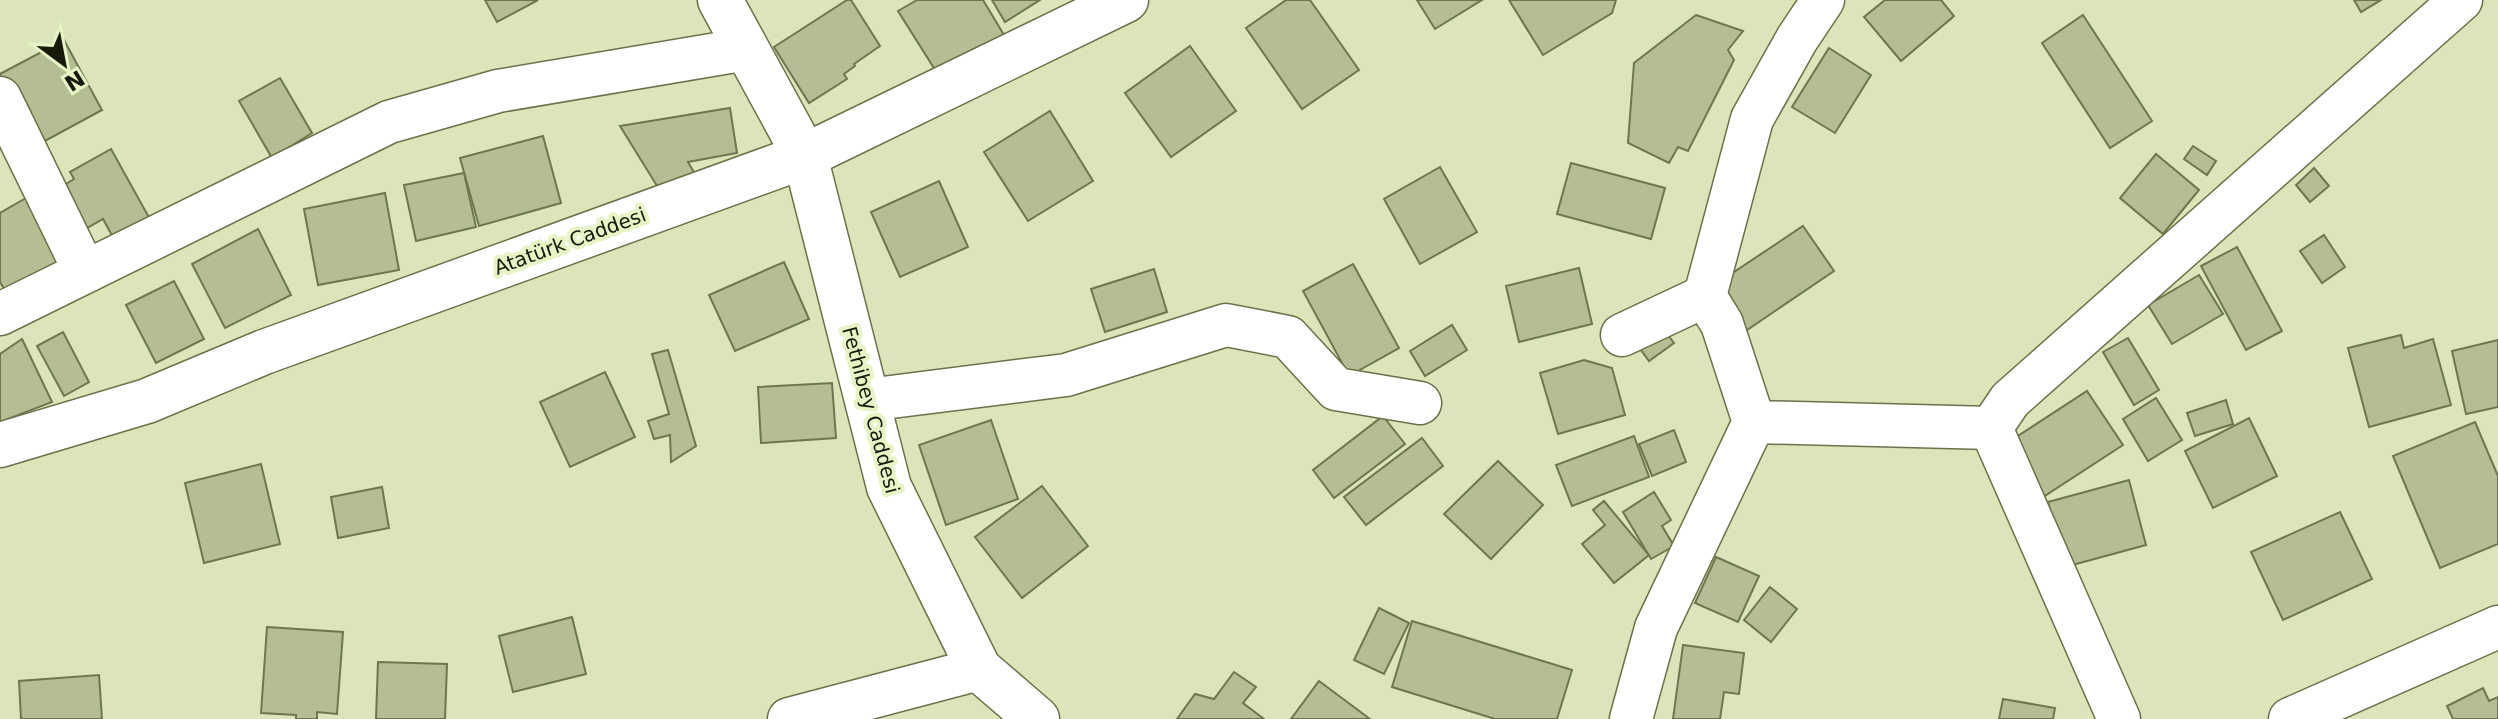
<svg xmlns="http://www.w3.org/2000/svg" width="2498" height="719" font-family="'DejaVu Sans',sans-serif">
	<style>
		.building { fill: #b5be93; stroke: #6e764e; stroke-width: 2 }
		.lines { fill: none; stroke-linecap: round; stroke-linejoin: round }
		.street-casing { stroke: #6a724a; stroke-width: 45 }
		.secondary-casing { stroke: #6a724a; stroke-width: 47 }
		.street { stroke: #fff; stroke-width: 42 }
		.secondary { stroke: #fff; stroke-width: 44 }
		.labels { text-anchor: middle; stroke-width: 8; stroke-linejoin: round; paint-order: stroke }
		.street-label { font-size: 20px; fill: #171a09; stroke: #e8f3c6 }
	</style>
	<rect width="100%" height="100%" fill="#dbe5b9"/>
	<g class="building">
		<polygon points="485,0 538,0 497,22"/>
		<polygon points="847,0 851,0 880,46 854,64 855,66 844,74 847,79 809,103 774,47"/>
		<polygon points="917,0 983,0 1004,35 939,76 898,11"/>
		<polygon points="992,0 1040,0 1005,22"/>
		<polygon points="1286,0 1310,0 1359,70 1302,109 1246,28"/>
		<polygon points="1417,0 1482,0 1435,29"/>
		<polygon points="1509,0 1616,0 1612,13 1543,55"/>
		<polygon points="1885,0 1941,0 1954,16 1901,61 1864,17"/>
		<polygon points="2354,0 2381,0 2361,12"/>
		<polygon points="1696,15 1743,31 1728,50 1734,60 1688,151 1678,147 1669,163 1628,143 1634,63"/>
		<polygon points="2083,15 2152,121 2110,148 2042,43"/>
		<polygon points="64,40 102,110 34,147 0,84 0,74"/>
		<polygon points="1190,46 1236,111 1171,157 1125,93"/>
		<polygon points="1829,48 1871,75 1835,133 1792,107"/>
		<polygon points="280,78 312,133 272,158 239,101"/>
		<polygon points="730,108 737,153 688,162 695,174 662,194 620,126"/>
		<polygon points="1050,111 1093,181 1028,221 984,152"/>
		<polygon points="543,136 561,203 479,226 460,158"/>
		<polygon points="2193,146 2216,161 2207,175 2184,159"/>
		<polygon points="111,149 151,221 115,241 103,219 77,234 53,192 74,179 70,172"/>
		<polygon points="2156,154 2199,190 2163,234 2120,198"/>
		<polygon points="1571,163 1665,188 1651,239 1557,214"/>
		<polygon points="1440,167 1477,232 1420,264 1384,199"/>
		<polygon points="2314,168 2329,186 2310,202 2296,185"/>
		<polygon points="464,173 476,227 416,241 404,185"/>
		<polygon points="939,181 968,247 900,277 871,212"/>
		<polygon points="385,193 399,270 318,285 304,209"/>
		<polygon points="33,194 72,260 9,297 0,282 0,213"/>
		<polygon points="1803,226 1834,271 1747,330 1716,284"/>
		<polygon points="258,229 291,295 225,328 192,264"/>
		<polygon points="2324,235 2345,267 2322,283 2300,251"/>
		<polygon points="2237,247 2282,331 2246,350 2201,266"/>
		<polygon points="784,262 809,319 735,351 709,295"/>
		<polygon points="1353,264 1399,348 1349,376 1303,291"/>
		<polygon points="1579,268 1592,324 1519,342 1506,286"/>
		<polygon points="1154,269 1167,312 1105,332 1091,289"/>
		<polygon points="2199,275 2223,314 2172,344 2148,305"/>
		<polygon points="174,281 204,339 156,363 126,305"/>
		<polygon points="1452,325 1467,350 1425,376 1410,351"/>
		<polygon points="1660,325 1674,343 1649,361 1635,342"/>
		<polygon points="63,332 89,382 64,396 37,346"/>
		<polygon points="2401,335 2404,348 2433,339 2451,405 2369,427 2348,348"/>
		<polygon points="2128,338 2159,390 2134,405 2103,352"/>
		<polygon points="22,339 52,402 0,422 0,354"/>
		<polygon points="2498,340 2498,407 2466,414 2452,351"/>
		<polygon points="668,350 696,446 671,462 670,435 654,439 648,421 669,414 652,354"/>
		<polygon points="1584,360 1612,368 1625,415 1558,434 1540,373"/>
		<polygon points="605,372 635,437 570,467 540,402"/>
		<polygon points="832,383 836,438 761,443 758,387"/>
		<polygon points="2087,391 2123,445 2040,499 2004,445"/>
		<polygon points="2156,398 2182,440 2148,461 2123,419"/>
		<polygon points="2226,400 2233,424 2195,436 2187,413"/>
		<polygon points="1383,416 1405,444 1334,498 1313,470"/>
		<polygon points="2249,418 2277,476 2213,508 2185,451"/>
		<polygon points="991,420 1018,499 946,525 919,445"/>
		<polygon points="2475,422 2498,476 2498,544 2440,568 2393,456"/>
		<polygon points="1674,430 1686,462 1652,476 1639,444"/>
		<polygon points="1634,436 1649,477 1572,506 1556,465"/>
		<polygon points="1422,438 1443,466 1366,525 1344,497"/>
		<polygon points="1498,461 1543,505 1491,559 1444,514"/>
		<polygon points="261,464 280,544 204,563 185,483"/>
		<polygon points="2129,480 2146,545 2065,567 2048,502"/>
		<polygon points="1042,486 1088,546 1022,598 975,537"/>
		<polygon points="382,487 389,528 338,538 331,497"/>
		<polygon points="1654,492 1671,520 1662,526 1674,546 1651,559 1623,512"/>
		<polygon points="1604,501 1649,555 1614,583 1582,544 1605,525 1593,510"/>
		<polygon points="2340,512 2372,579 2283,620 2251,552"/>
		<polygon points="1716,557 1759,576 1738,622 1695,603"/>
		<polygon points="1770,587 1797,609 1771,642 1744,620"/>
		<polygon points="1379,608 1409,623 1384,674 1354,660"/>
		<polygon points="572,617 586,674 513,692 499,636"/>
		<polygon points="1412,621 1572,670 1557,719 1495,719 1392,687"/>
		<polygon points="267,627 343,632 337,714 317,712 317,719 296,719 296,715 261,713"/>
		<polygon points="1683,645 1744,653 1739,694 1724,692 1720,719 1673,719"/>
		<polygon points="378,662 447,664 445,719 376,719"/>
		<polygon points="1234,672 1256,687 1243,703 1264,719 1177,719 1195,694 1214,699"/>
		<polygon points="99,675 102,719 21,719 19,681"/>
		<polygon points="1319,681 1370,719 1291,719"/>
		<polygon points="2483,688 2489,701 2498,697 2498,719 2453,719 2447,706"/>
		<polygon points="2003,699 2055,708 2053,719 1999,719"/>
	</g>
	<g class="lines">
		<g class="street-casing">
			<g id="street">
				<polyline points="0,98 85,272"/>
				<polyline points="0,314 389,122 498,91 747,49"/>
				<polyline points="1622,335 1705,296"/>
				<polyline points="867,400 1066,375 1226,325 1288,337 1336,389 1420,403"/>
				<polyline points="1754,422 1991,428"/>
				<polyline points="1991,428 2010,400 2461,0"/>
				<polyline points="1991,428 2119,719"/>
				<polyline points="789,719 979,669"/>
				<polyline points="1631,719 1656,628 1754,422 1722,324 1705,296 1752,119 1797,39 1823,0"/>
				<polyline points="2290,719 2498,627"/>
			</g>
		</g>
		<g class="secondary-casing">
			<g id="secondary">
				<polyline points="720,0 805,156 889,487 979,669 1037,719"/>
				<polyline points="0,445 147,401 264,352 805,156 1126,0"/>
			</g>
		</g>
		<use href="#street" class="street"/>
		<use href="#secondary" class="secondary"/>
	</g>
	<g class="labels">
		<g class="street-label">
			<text transform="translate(570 241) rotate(-20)" y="7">Atatürk Caddesi</text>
			<text transform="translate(871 410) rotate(75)" y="7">Fethibey Caddesi</text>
		</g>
	</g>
	<g transform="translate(64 64) rotate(148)" stroke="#e8f3c6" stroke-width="6" paint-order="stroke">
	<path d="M0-6L14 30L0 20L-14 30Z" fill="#171a09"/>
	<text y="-12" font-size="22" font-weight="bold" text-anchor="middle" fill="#171a09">N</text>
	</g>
</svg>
